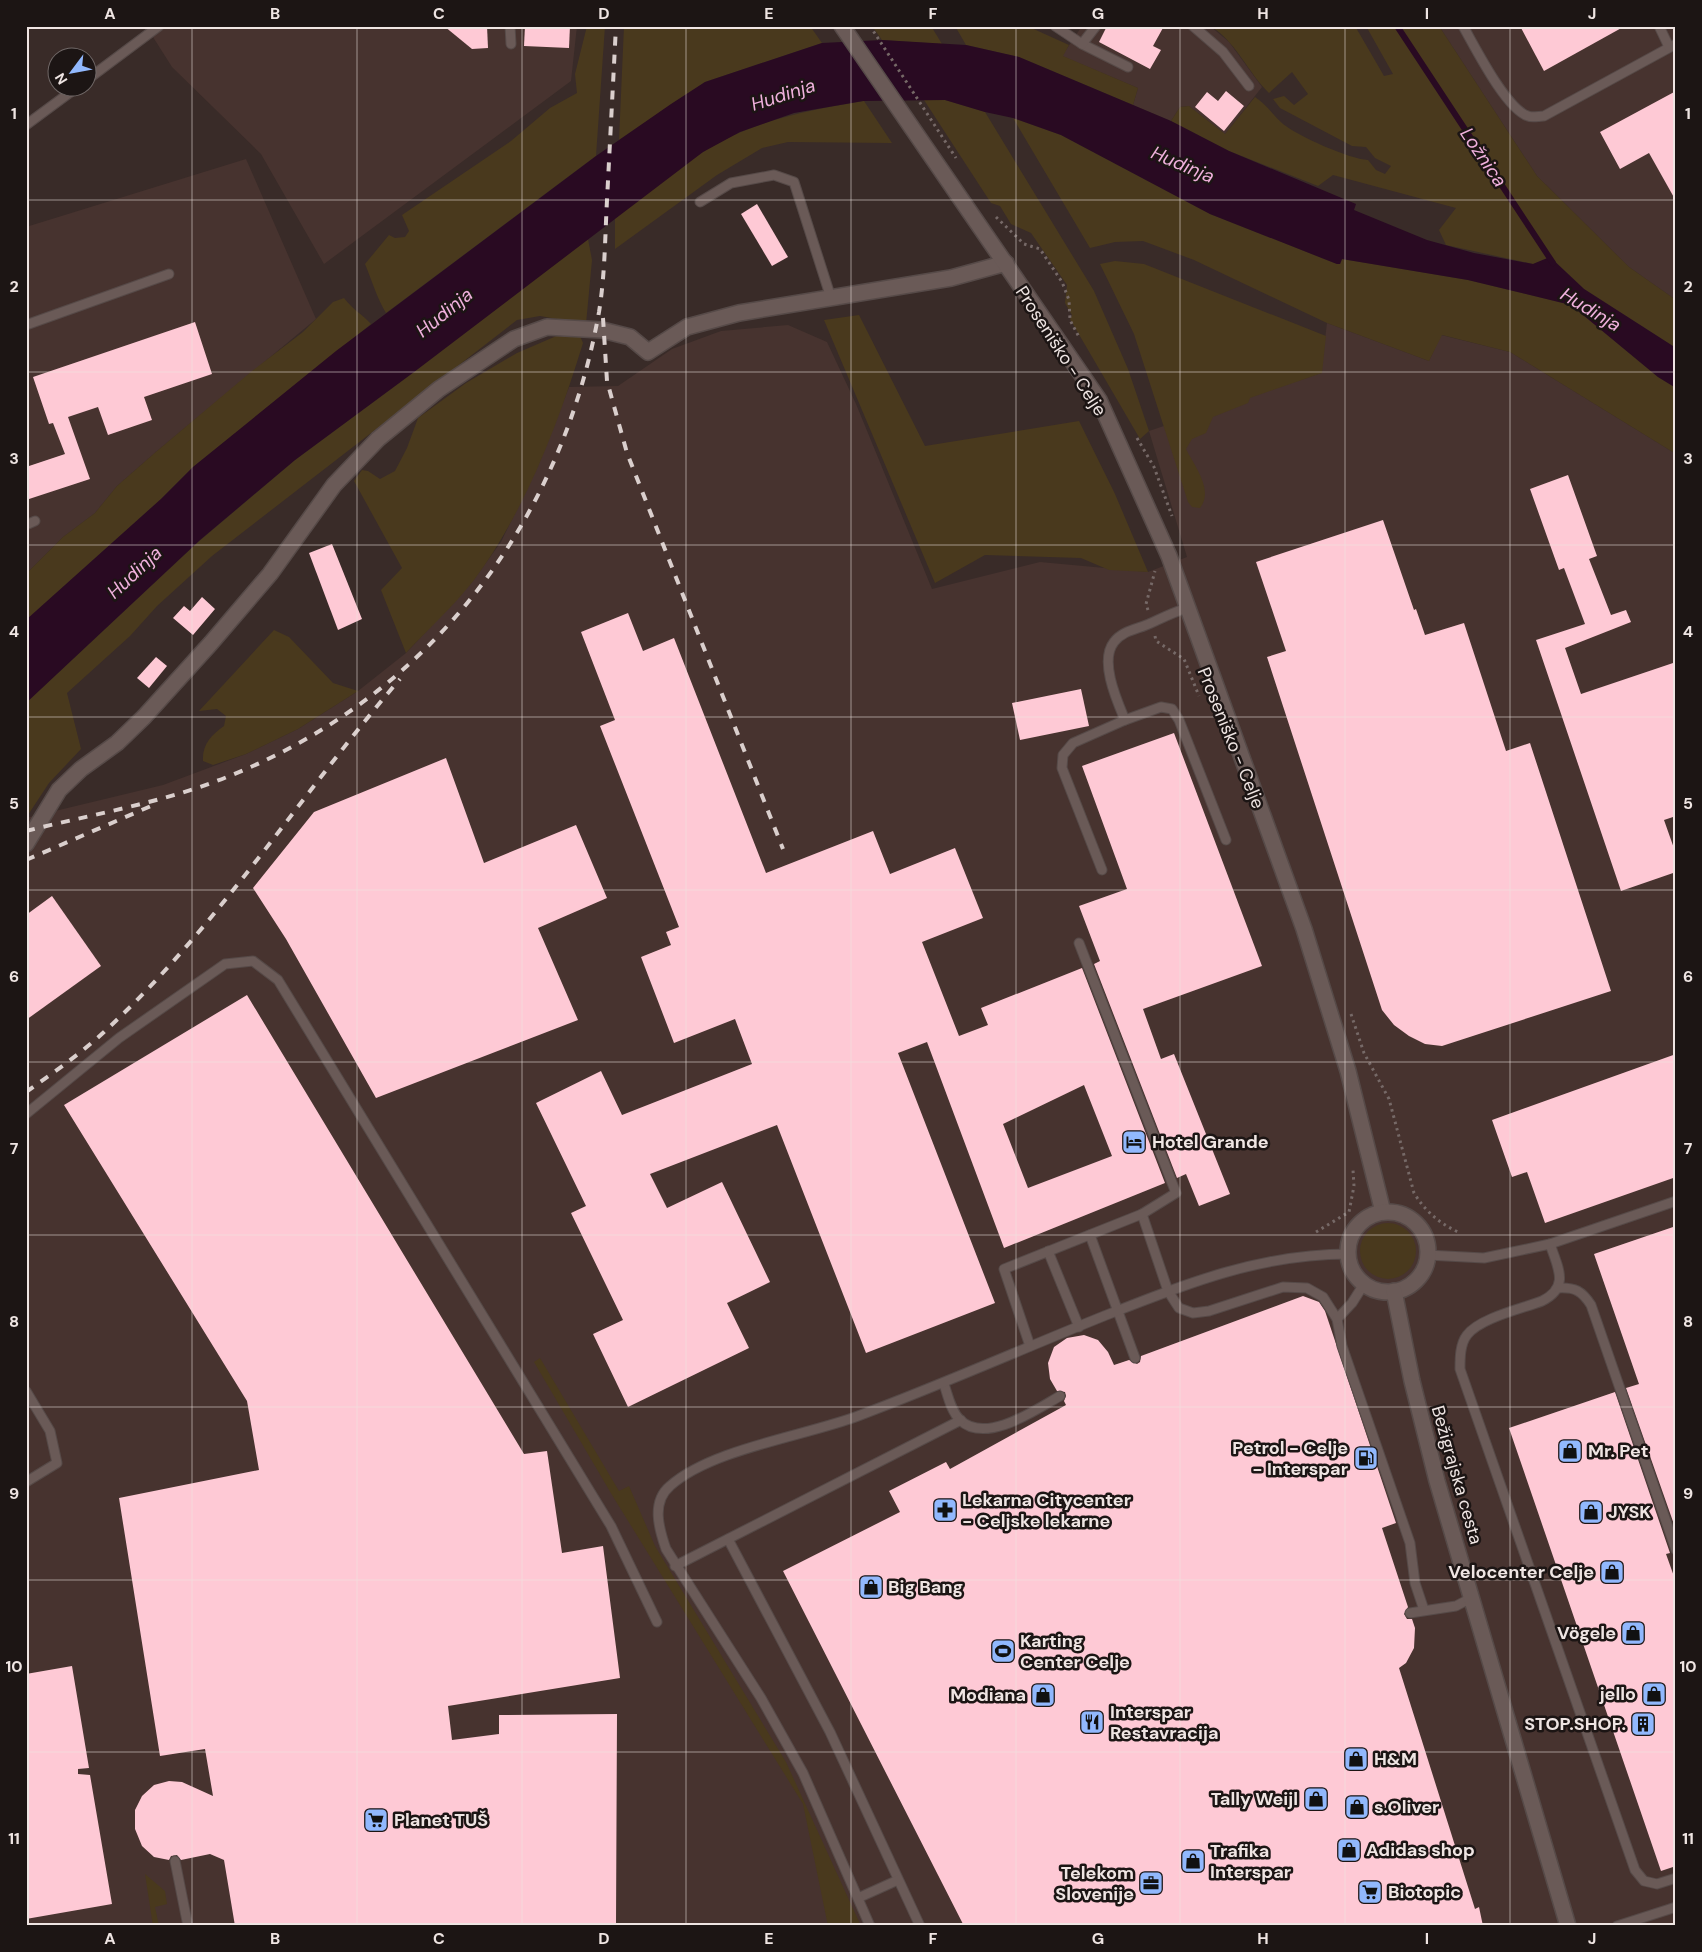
<svg xmlns="http://www.w3.org/2000/svg" width="1702" height="1952" font-family="'DM Sans',sans-serif">
	<style>
		.built { fill: #47332f }
		.green { fill: #49391d }
		.water { fill: #290a22 }
		.lines { fill: none; stroke-linecap: round; stroke-linejoin: round }
		.stream { stroke: #290a22; stroke-width: 6 }
		.building { fill: #fec9d5; fill-rule: evenodd }
		.lane-casing { stroke: #564a48; stroke-width: 11 }
		.street-casing { stroke: #564a48; stroke-width: 18 }
		.secondary-casing { stroke: #564a48; stroke-width: 18 }
		.path { stroke: #766967; stroke-width: 3; stroke-dasharray: 2.5 4; stroke-linecap: butt }
		.lane { stroke: #6a5a57; stroke-width: 9 }
		.street { stroke: #6a5a57; stroke-width: 15 }
		.secondary { stroke: #6a5a57; stroke-width: 15 }
		.rail { stroke: #dacfcd; stroke-width: 4; stroke-dasharray: 9 9; stroke-linecap: butt }
		.grid { fill: none; stroke: #efe5e3; stroke-width: 1; stroke-opacity: 0.55 }
		.labels { text-anchor: middle; stroke-width: 5; stroke-linejoin: round; paint-order: stroke }
		.street-label { font-size: 18px; fill: #efe5e3; stroke: #1c1514 }
		.poi-label { font-size: 18px; font-weight: bold; fill: #efe5e3; stroke: #1c1514; text-anchor: start }
		.water-label { font-size: 19px; font-style: italic; fill: #efb0dc; stroke: #1c1514 }
		.neatline { fill: none; stroke: #efe5e3; stroke-width: 2 }
		.grid-label { font-size: 16px; text-anchor: middle; font-weight: bold; fill: #efe5e3 }
	</style>
	<rect width="100%" height="100%" fill="#392b28"/>
	<g class="built">
		<polygon points="146,26 577,26 571,81 324,264 261,154 172,67"/>
		<polygon points="1082,26 1210,26 1229,42 1262,87 1225,134 1189,106 1180,107 1171,121 1133,105 1138,88 1062,56"/>
		<polygon points="1439,26 1676,26 1676,300 1629,267 1537,176"/>
		<polygon points="246,159 316,319 157,451 117,486 95,513 63,537 26,574 26,227"/>
		<polygon points="1327,323 1429,361 1441,335 1510,352 1676,454 1676,1926 26,1926 26,818 163,785 246,754 298,729 358,691 406,653 472,582 501,542 540,461 569,387 618,386 672,349 721,331 788,325 827,342 856,404 932,589 1040,562 1148,572 1187,557 1149,431 1321,373"/>
	</g>
	<g class="green">
		<path d="M587,26H605L596,156L386,313C377,298 372,281 365,264L389,235L395,238L405,237L409,231L402,215L511,141L550,108L577,93L575,74Z"/>
		<polygon points="624,26 810,26 822,43 705,82 619,140"/>
		<polygon points="872,26 931,26 942,44 882,40"/>
		<polygon points="955,26 1027,26 1069,45 1063,56 1138,88 1133,105 1019,57 966,45"/>
		<path d="M1210,26H1355L1384,76L1393,74L1366,26H1439L1537,176L1629,267L1676,300V348L1584,289L1550,257L1533,264L1446,245L1439,230L1456,208L1333,175L1318,186L1229,151L1171,121L1180,107L1189,106L1225,134L1255,97C1266,104 1273,115 1283,124C1298,136 1349,159 1368,160L1376,170L1385,174L1391,166L1375,158L1366,147L1352,146L1280,108L1273,99L1284,96L1294,105L1308,94L1292,72L1269,93C1248,73 1236,41 1210,26Z"/>
		<polygon points="924,100 945,100 985,112 1094,291 1128,369 1149,431 1140,439 1070,319 1072,315 1065,303 1067,285 1031,233 1011,224 1000,206 991,203"/>
		<path d="M864,101L892,143L788,142L762,148L717,175L615,249V218C655,188 695,151 741,132C782,115 821,108 864,101Z"/>
		<polygon points="1013,118 1061,135 1210,214 1337,264 1340,264 1342,259 1468,280 1571,305 1658,377 1676,388 1676,454 1510,352 1442,335 1429,361 1327,323 1194,260 1143,241 1115,242 1090,248"/>
		<polygon points="588,239 592,260 586,324 540,316 517,320 212,556 157,606 130,636 67,693 81,749 49,783 26,818 26,703 197,543 295,460 414,372"/>
		<path d="M1115,261L1144,264L1326,336L1322,373L1250,398L1248,403L1213,417L1206,433L1192,439L1186,449C1195,467 1214,490 1200,508L1192,507L1188,502L1134,334L1100,264Z"/>
		<path d="M344,298C352,309 362,314 371,324L193,467L161,499L26,620V574L63,537L95,513L117,486L157,451L252,371L303,332L333,302Z"/>
		<polygon points="859,315 925,446 1079,421 1115,494 1148,572 1109,570 1081,558 985,555 935,583 824,320"/>
		<path d="M561,334L580,336L583,343C558,425 525,511 474,580C454,606 428,629 406,653L381,590L402,568L354,481L362,470L368,471L380,479L395,471L407,448L418,418L466,383L517,353Z"/>
		<path d="M274,630L289,637L333,683L358,691L298,729L246,754L213,765L203,761C202,745 211,735 224,726L226,716L217,709L199,711Z"/>
		<circle cx="1388" cy="1251" r="28"/>
		<polygon points="540,1358 619,1491 629,1486 655,1546 786,1762 861,1926 828,1926 803,1804 612,1495 534,1362"/>
		<polygon points="145,1874 165,1891 167,1904 155,1907 159,1926 153,1926"/>
	</g>
	<polygon class="water" points="882,40 966,45 1019,57 1171,121 1229,151 1356,204 1354,210 1427,240 1474,253 1533,264 1550,257 1584,289 1676,348 1676,388 1658,377 1571,305 1468,280 1342,259 1340,264 1337,264 1210,214 1061,135 1013,118 985,112 945,100 863,101 794,113 740,132 703,152 414,372 295,460 200,540 26,703 26,620 161,499 193,467 336,351 596,156 671,104 705,82 822,43"/>
	<g class="lines">
		<polyline class="stream" points="1397,26 1553,263"/>
	</g>
	<g class="building">
		<polygon points="444,26 487,26 488,48 472,49"/>
		<polygon points="525,26 570,26 569,48 524,46"/>
		<polygon points="1107,26 1164,26 1153,46 1161,50 1150,69 1099,42"/>
		<polygon points="1520,26 1625,26 1544,71"/>
		<polygon points="1226,91 1244,106 1224,131 1195,107 1207,92 1218,101"/>
		<polygon points="1676,91 1676,201 1649,153 1620,169 1600,132"/>
		<polygon points="757,204 788,257 772,266 741,214"/>
		<polygon points="195,322 212,374 144,397 152,420 108,435 98,407 68,417 90,479 26,500 26,467 65,454 53,423 49,424 33,377"/>
		<polygon points="1568,475 1597,556 1589,559 1611,615 1626,610 1631,622 1565,648 1581,694 1676,662 1676,816 1664,820 1676,854 1676,872 1621,891 1536,640 1585,624 1564,568 1559,570 1530,489"/>
		<polygon points="1383,520 1414,610 1416,609 1425,635 1464,623 1506,751 1530,743 1611,991 1442,1046 1425,1044 1409,1036 1394,1025 1382,1010 1267,657 1286,651 1256,562"/>
		<polygon points="332,544 362,619 338,630 309,553"/>
		<polygon points="202,597 215,609 193,635 173,618 184,606 190,611"/>
		<path d="M628,613L643,651L674,638L766,873L873,831L890,874L955,848L983,918L922,942L959,1036L988,1025L981,1008L1082,968L1165,1183L1004,1248L927,1042L898,1053L995,1303L866,1353L777,1125L650,1174L667,1208L722,1182L770,1282L727,1303L749,1348L628,1407L593,1334L623,1320L571,1213L586,1206L536,1103L601,1071L622,1115L752,1064L735,1019L674,1043L641,957L671,945L666,932L679,927L600,726L615,720L581,632ZM1084,1085L1112,1156L1028,1188L1003,1124Z"/>
		<polygon points="156,657 167,666 149,688 137,678"/>
		<polygon points="1081,689 1089,726 1020,740 1012,703"/>
		<polygon points="1174,733 1262,966 1143,1009 1161,1059 1174,1054 1230,1194 1199,1206 1186,1174 1177,1178 1094,964 1100,961 1079,906 1127,889 1082,766"/>
		<polygon points="446,758 484,863 576,825 607,898 538,928 578,1020 376,1098 286,939 253,888 314,812"/>
		<polygon points="52,896 101,966 26,1020 26,915"/>
		<polygon points="247,995 524,1454 547,1451 562,1553 603,1546 620,1678 448,1706 452,1740 499,1734 499,1715 617,1714 616,1926 235,1926 224,1860 210,1854 181,1860 177,1855 171,1856 169,1860 154,1857 142,1846 135,1829 135,1810 142,1796 154,1785 169,1781 182,1782 213,1796 205,1749 160,1756 119,1498 259,1470 247,1401 64,1105"/>
		<polygon points="1676,1054 1676,1177 1545,1223 1527,1172 1512,1177 1492,1120"/>
		<polygon points="1676,1226 1676,1530 1626,1388 1639,1384 1594,1254"/>
		<polygon points="1303,1296 1319,1302 1325,1311 1396,1523 1382,1528 1408,1607 1404,1614 1407,1619 1412,1619 1415,1628 1414,1648 1406,1663 1399,1668 1475,1909 1479,1907 1483,1926 964,1926 783,1571 900,1512 889,1491 946,1462 950,1469 1066,1405 1064,1401 1066,1396 1065,1392 1057,1391 1050,1379 1048,1363 1054,1347 1067,1338 1084,1335 1098,1340 1108,1352 1114,1365 1129,1360 1137,1364 1140,1362 1141,1356"/>
		<polygon points="1615,1392 1670,1553 1666,1554 1676,1582 1676,1866 1661,1871 1509,1428"/>
		<polygon points="72,1666 89,1768 78,1769 78,1774 90,1775 112,1904 26,1919 26,1674"/>
	</g>
	<g class="lines">
		<g class="lane-casing">
			<g id="lane">
				<polyline points="510,26 511,44"/>
				<polyline points="1055,26 1082,44 1128,67"/>
				<polyline points="1193,26 1223,52 1249,86"/>
				<path d="M1463,26C1475,47 1506,109 1528,116C1532,118 1539,116 1544,116L1676,44"/>
				<polyline points="1659,26 1669,47"/>
				<polyline points="1082,44 1096,26"/>
				<polyline points="88,79 159,26"/>
				<polyline points="26,125 76,88"/>
				<polyline points="700,202 731,183 774,175 794,182 831,298"/>
				<polyline points="26,325 169,274"/>
				<polyline points="26,525 35,521"/>
				<path d="M1187,608C1174,612 1164,617 1151,623C1139,629 1123,630 1114,642C1099,661 1117,701 1125,720L1161,707L1172,709L1179,720L1226,840"/>
				<polyline points="1102,870 1062,768 1063,755 1073,743 1125,720"/>
				<polyline points="26,1114 119,1038 225,964 253,961 278,980 611,1526 657,1622"/>
				<polyline points="1142,1214 1168,1291 1179,1308 1193,1313 1209,1311 1283,1287 1307,1288 1323,1297 1337,1319 1342,1346 1410,1543 1415,1583 1424,1610"/>
				<polyline points="1090,1235 1135,1358"/>
				<path d="M1550,1244C1558,1268 1570,1287 1542,1301C1521,1309 1480,1318 1467,1335C1460,1344 1460,1358 1460,1369L1635,1870L1644,1881L1657,1884L1676,1878"/>
				<polyline points="1048,1251 1079,1327"/>
				<polyline points="1427,1255 1484,1258 1550,1244 1676,1201"/>
				<path d="M1558,1288C1575,1287 1582,1291 1591,1305L1676,1550"/>
				<polyline points="1337,1319 1352,1303 1364,1284"/>
				<polyline points="1030,1346 1004,1269 1142,1214 1176,1193 1079,943"/>
				<path d="M944,1384C948,1396 951,1411 960,1420C986,1445 1037,1409 1060,1396"/>
				<polyline points="26,1391 50,1431 57,1463 26,1482"/>
				<polyline points="728,1539 830,1732 920,1926"/>
				<polyline points="675,1566 961,1420"/>
				<polyline points="1410,1613 1456,1606 1473,1597"/>
				<polyline points="175,1861 188,1926"/>
				<polyline points="858,1898 898,1880"/>
				<path d="M870,1926L803,1773L761,1698L666,1549C659,1529 651,1502 670,1486C711,1449 805,1436 858,1416C941,1385 1022,1349 1104,1316C1185,1284 1260,1254 1348,1254"/>
				<polyline points="1617,1926 1676,1907"/>
			</g>
		</g>
		<g class="street-casing">
			<polyline id="street" points="26,844 59,790 81,769 117,743 144,717 211,643 270,574 334,485 378,439 439,389 514,339 547,327 602,330 630,337 648,352 687,327 739,313 951,278 1006,263"/>
		</g>
		<g class="secondary-casing">
			<g id="secondary">
				<polyline points="842,26 1099,400 1169,556 1304,929 1348,1071 1383,1212"/>
				<circle cx="1388" cy="1252" r="40"/>
				<polyline points="1394,1291 1412,1381 1437,1481 1568,1926"/>
			</g>
		</g>
		<g class="path">
			<polyline points="870,26 956,158"/>
			<polyline points="996,217 1024,244 1040,249 1062,282 1069,300 1070,320 1079,337"/>
			<polyline points="1137,438 1154,467 1172,516"/>
			<polyline points="1148,610 1146,604 1155,571"/>
			<polyline points="1155,636 1156,641 1184,659 1199,696"/>
			<path d="M1351,1014L1364,1053L1389,1099L1414,1193C1425,1211 1439,1223 1458,1232"/>
			<polyline points="1316,1232 1349,1212 1354,1186 1353,1170"/>
		</g>
		<use href="#lane" class="lane"/>
		<use href="#street" class="street"/>
		<use href="#secondary" class="secondary"/>
		<g class="rail">
			<polyline points="603,318 607,381 627,453 783,849"/>
			<path d="M26,831C93,814 162,803 227,777C429,697 561,524 599,312C605,275 605,237 607,200C610,142 613,84 616,26"/>
			<polyline points="26,860 151,806"/>
			<path d="M26,1092C53,1073 80,1054 104,1032C217,928 300,795 400,679"/>
		</g>
	</g>
	<path class="grid" d="M192,26V1926M357,26V1926M522,26V1926M686,26V1926M851,26V1926M1016,26V1926M1180,26V1926M1345,26V1926M1510,26V1926M26,200H1676M26,372H1676M26,545H1676M26,717H1676M26,890H1676M26,1062H1676M26,1235H1676M26,1407H1676M26,1580H1676M26,1752H1676"/>
	<defs>
		<g id="hotel-square" transform="scale(1.25)"><rect x="-9" y="-9" width="18" height="18" rx="4" fill="#91b8fd" stroke="#1c1514"/><path d="M-6-4.5h1.5V1H6V5H4.5V3h-9V5H-6ZM-4 0a1.8 1.8 0 1 1 3.6 0ZM.5 0V-2.5h3Q6-2.5 6 0Z" fill="#111"/></g>
		<g id="shop-square" transform="scale(1.25)"><rect x="-9" y="-9" width="18" height="18" rx="4" fill="#91b8fd" stroke="#1c1514"/><path d="M-5-2.5h2.3a2.7 3.5 0 0 1 5.4 0H5L5.5 6h-11ZM-1.5-2.5h3a1.5 2.3 0 0 0-3 0Z" fill="#111"/></g>
		<g id="fuel-square" transform="scale(1.25)"><rect x="-9" y="-9" width="18" height="18" rx="4" fill="#91b8fd" stroke="#1c1514"/><path d="M-5.5-6h7V0h2V4h1.3V-2.5L3-4.5l.8-.8L6-3V5H2.5V1h-1V6h-7ZM-4.2-4.7v3.2H.2V-4.7Z" fill="#111"/></g>
		<g id="pharmacy-square" transform="scale(1.25)"><rect x="-9" y="-9" width="18" height="18" rx="4" fill="#91b8fd" stroke="#1c1514"/><path d="M-2-6h4v4h4v4h-4v4h-4v-4h-4v-4h4Z" fill="#111"/></g>
		<g id="stadium-square" transform="scale(1.25)"><rect x="-9" y="-9" width="18" height="18" rx="4" fill="#91b8fd" stroke="#1c1514"/><path d="M0-5a6.5 5 0 1 0 0 10a6.5 5 0 1 0 0-10ZM-3.5-1.8h7v3.6h-7Z" fill="#111"/></g>
		<g id="restaurant-square" transform="scale(1.25)"><rect x="-9" y="-9" width="18" height="18" rx="4" fill="#91b8fd" stroke="#1c1514"/><path d="M-5-6h1v4h1v-4h1v4h1v-4h1v5L-1.5 .5V6h-2V.5L-5-1ZM5-6V6H3V1.5H1.5Q1.5-4 5-6Z" fill="#111"/></g>
		<g id="building-square" transform="scale(1.25)"><rect x="-9" y="-9" width="18" height="18" rx="4" fill="#91b8fd" stroke="#1c1514"/><path d="M-4-6H4V6H1V3H-1V6H-4ZM-2.5-4.3h1.7v1.8h-1.7ZM.8-4.3h1.7v1.8H.8ZM-2.5-1h1.7V.8h-1.7ZM.8-1h1.7V.8H.8Z" fill="#111"/></g>
		<g id="supermarket-square" transform="scale(1.25)"><rect x="-9" y="-9" width="18" height="18" rx="4" fill="#91b8fd" stroke="#1c1514"/><path d="M-6-5.5h2.5l.6 2H6L4.5 2H-2.5L-4.4-4H-6ZM-1.5 3.2a1.3 1.3 0 1 0 .1 0ZM3 3.2a1.3 1.3 0 1 0 .1 0Z" fill="#111"/></g>
		<g id="office-square" transform="scale(1.25)"><rect x="-9" y="-9" width="18" height="18" rx="4" fill="#91b8fd" stroke="#1c1514"/><path d="M-6-3h4V-5.5h4V-3h4V5H-6ZM-1-4.5V-3h2v-1.5ZM-6 0V1H6V0Z" fill="#111"/></g>
	</defs>
	<g fill-rule="evenodd">
		<use href="#hotel-square" x="1134" y="1142"/>
		<use href="#shop-square" x="1570" y="1451"/>
		<use href="#fuel-square" x="1366" y="1458"/>
		<use href="#pharmacy-square" x="945" y="1510"/>
		<use href="#shop-square" x="1591" y="1512"/>
		<use href="#shop-square" x="1612" y="1572"/>
		<use href="#shop-square" x="871" y="1587"/>
		<use href="#shop-square" x="1633" y="1633"/>
		<use href="#stadium-square" x="1003" y="1651"/>
		<use href="#shop-square" x="1654" y="1694"/>
		<use href="#shop-square" x="1043" y="1695"/>
		<use href="#restaurant-square" x="1092" y="1722"/>
		<use href="#building-square" x="1643" y="1724"/>
		<use href="#shop-square" x="1356" y="1759"/>
		<use href="#shop-square" x="1316" y="1799"/>
		<use href="#shop-square" x="1357" y="1807"/>
		<use href="#supermarket-square" x="376" y="1820"/>
		<use href="#shop-square" x="1349" y="1850"/>
		<use href="#shop-square" x="1193" y="1861"/>
		<use href="#office-square" x="1151" y="1883"/>
		<use href="#supermarket-square" x="1370" y="1892"/>
	</g>
	<g class="labels">
		<g class="street-label">
			<text transform="translate(1061 351) rotate(57)" y="6">Proseniško - Celje</text>
			<text transform="translate(1231 738) rotate(68)" y="6">Proseniško - Celje</text>
			<text transform="translate(1457 1475) rotate(74)" y="6">Bežigrajska cesta</text>
		</g>
		<g class="poi-label">
			<text x="1152" y="1148">Hotel Grande</text>
			<text x="1348" y="1454" text-anchor="end">Petrol - Celje<tspan x="1348" dy="21">- Interspar</tspan></text>
			<text x="1588" y="1457">Mr. Pet</text>
			<text x="962" y="1506">Lekarna Citycenter<tspan x="962" dy="21">- Celjske lekarne</tspan></text>
			<text x="1608" y="1518">JYSK</text>
			<text x="1594" y="1578" text-anchor="end">Velocenter Celje</text>
			<text x="888" y="1593">Big Bang</text>
			<text x="1616" y="1639" text-anchor="end">Vögele</text>
			<text x="1020" y="1647">Karting<tspan x="1020" dy="21">Center Celje</tspan></text>
			<text x="1636" y="1700" text-anchor="end">jello</text>
			<text x="1026" y="1701" text-anchor="end">Modiana</text>
			<text x="1110" y="1718">Interspar<tspan x="1110" dy="21">Restavracija</tspan></text>
			<text x="1626" y="1730" text-anchor="end">STOP.SHOP.</text>
			<text x="1374" y="1765">H&amp;M</text>
			<text x="1298" y="1805" text-anchor="end">Tally Weijl</text>
			<text x="1374" y="1813">s.Oliver</text>
			<text x="394" y="1826">Planet TUŠ</text>
			<text x="1366" y="1856">Adidas shop</text>
			<text x="1210" y="1857">Trafika<tspan x="1210" dy="21">Interspar</tspan></text>
			<text x="1134" y="1879" text-anchor="end">Telekom<tspan x="1134" dy="21">Slovenije</tspan></text>
			<text x="1388" y="1898">Biotopic</text>
		</g>
		<g class="water-label">
			<text transform="translate(783 94) rotate(-18)" y="7">Hudinja</text>
			<text transform="translate(1484 157) rotate(56)" y="7">Ložnica</text>
			<text transform="translate(1183 164) rotate(23)" y="7">Hudinja</text>
			<text transform="translate(1591 309) rotate(31)" y="7">Hudinja</text>
			<text transform="translate(444 312) rotate(-39)" y="7">Hudinja</text>
			<text transform="translate(134 572) rotate(-43)" y="7">Hudinja</text>
		</g>
	</g>
	<rect width="1702" height="1952" fill="none" stroke="#1c1514" stroke-width="55"/>
	<g transform="translate(72 72) rotate(238)"><circle r="24" fill="#1c1514" stroke="#706867"/>
	<path d="M0-4L9 19L0 12L-9 19Z" fill="#91b8fd"/>
	<text y="-8" font-size="14" font-weight="bold" text-anchor="middle" fill="#efe5e3">N</text>
	</g>
	<rect x="28" y="28" width="1646" height="1896" class="neatline"/>
	<g class="grid-label">
		<text x="110" y="19">A</text>
		<text x="275" y="19">B</text>
		<text x="439" y="19">C</text>
		<text x="604" y="19">D</text>
		<text x="769" y="19">E</text>
		<text x="933" y="19">F</text>
		<text x="1098" y="19">G</text>
		<text x="1263" y="19">H</text>
		<text x="1427" y="19">I</text>
		<text x="1592" y="19">J</text>
		<text x="14" y="119">1</text>
		<text x="1688" y="119">1</text>
		<text x="14" y="292">2</text>
		<text x="1688" y="292">2</text>
		<text x="14" y="464">3</text>
		<text x="1688" y="464">3</text>
		<text x="14" y="637">4</text>
		<text x="1688" y="637">4</text>
		<text x="14" y="809">5</text>
		<text x="1688" y="809">5</text>
		<text x="14" y="982">6</text>
		<text x="1688" y="982">6</text>
		<text x="14" y="1154">7</text>
		<text x="1688" y="1154">7</text>
		<text x="14" y="1327">8</text>
		<text x="1688" y="1327">8</text>
		<text x="14" y="1499">9</text>
		<text x="1688" y="1499">9</text>
		<text x="14" y="1672">10</text>
		<text x="1688" y="1672">10</text>
		<text x="14" y="1844">11</text>
		<text x="1688" y="1844">11</text>
		<text x="110" y="1944">A</text>
		<text x="275" y="1944">B</text>
		<text x="439" y="1944">C</text>
		<text x="604" y="1944">D</text>
		<text x="769" y="1944">E</text>
		<text x="933" y="1944">F</text>
		<text x="1098" y="1944">G</text>
		<text x="1263" y="1944">H</text>
		<text x="1427" y="1944">I</text>
		<text x="1592" y="1944">J</text>
	</g>
</svg>
